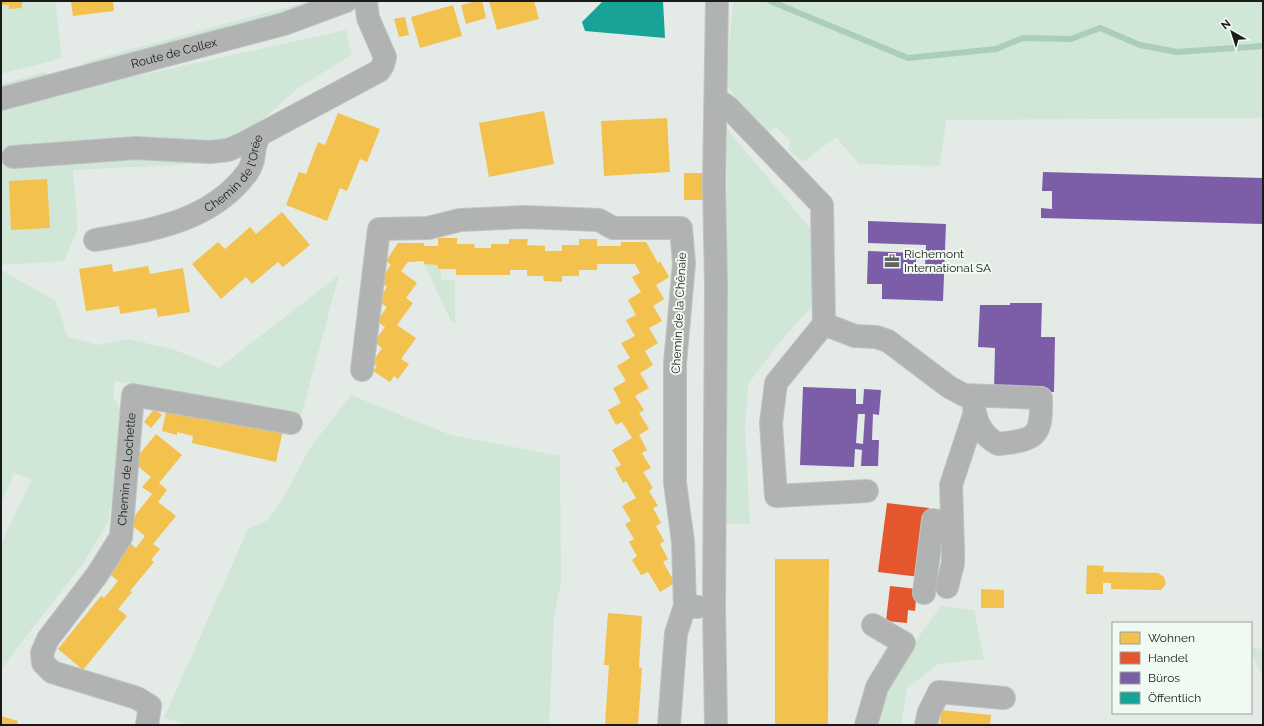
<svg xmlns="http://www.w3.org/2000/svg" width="1264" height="726" font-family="Raleway,sans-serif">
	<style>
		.green { fill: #d0e6d7 }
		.homes { fill: #f2c14e }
		.shops { fill: #e4572e }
		.offices { fill: #7b5ea7; fill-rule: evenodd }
		.public { fill: #17a398 }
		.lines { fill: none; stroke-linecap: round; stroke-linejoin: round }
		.stream { stroke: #accdb6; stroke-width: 6 }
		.minor-casing { stroke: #c0c4c1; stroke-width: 24 }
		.minor { stroke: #b0b3b1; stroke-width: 22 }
		.labels { text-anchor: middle; stroke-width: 4; stroke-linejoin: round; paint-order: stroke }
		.street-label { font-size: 12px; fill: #181b19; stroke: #f0faf2 }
		.poi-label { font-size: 12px; fill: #181b19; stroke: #f0faf2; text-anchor: start }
	</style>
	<rect width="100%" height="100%" fill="#e4eae6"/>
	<g class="green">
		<polygon points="1,1 55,1 62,58 1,74"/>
		<polygon points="310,1 319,1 299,9 87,66 83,63 106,56"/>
		<polygon points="733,1 1263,1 1263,118 946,120 940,166 859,164 836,137 803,162 788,150 791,141 776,127 766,134 743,109 726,83"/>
		<polygon points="346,30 352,54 297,89 213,163 73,170 78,228 64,261 1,265 1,110 68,91"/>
		<polygon points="46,72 46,76 1,89 1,84"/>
		<polygon points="727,129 814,233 811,307 779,343 748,384 745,428 750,524 726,524"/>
		<polygon points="424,264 438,265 441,269 441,280 455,280 455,323 451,321"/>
		<polygon points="1,270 56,301 68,337 98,345 129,339 175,350 219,368 339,275 301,416 115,381 113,396 122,413 117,470 108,522 84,562 1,669 1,544 32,479 14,473 1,504"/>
		<polygon points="351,395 451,435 560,456 561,582 554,616 549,725 190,725 164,718 248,529 268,520 284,497 310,448"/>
		<polygon points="941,606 974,610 984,659 938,664 907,688 901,725 879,725 886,686 902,660"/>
		<polygon points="1251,648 1263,649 1263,677 1251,652"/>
	</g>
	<g class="homes">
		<polygon points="1,1 22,1 22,8 9,9 9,5 1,5"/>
		<polygon points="71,1 113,1 114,11 73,16"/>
		<polygon points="478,1 482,1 486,18 466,24 461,5"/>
		<polygon points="489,1 534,1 539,19 497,30"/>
		<polygon points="453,5 462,36 420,48 411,17"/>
		<polygon points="405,17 409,35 399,37 394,19"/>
		<polygon points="544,111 554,164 489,177 479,123"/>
		<polygon points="338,113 380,129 367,162 360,159 347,191 340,188 327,221 286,205 299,172 306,174 318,142 325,145"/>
		<polygon points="667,118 670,172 604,176 601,121"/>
		<rect x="684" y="173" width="20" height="27"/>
		<polygon points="47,179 50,228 11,230 9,181"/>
		<polygon points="282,212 310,245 283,267 278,262 252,284 246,277 221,299 192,264 218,242 225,249 250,227 256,234"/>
		<polygon points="438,238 457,238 457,244 474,244 475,248 491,248 491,244 509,244 509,239 528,239 527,245 545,246 545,251 562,251 562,245 579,245 579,239 597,239 597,246 621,246 621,242 646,242 658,263 660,261 669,277 656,285 664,299 653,306 662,321 649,328 658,343 645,351 653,365 640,373 649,388 635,396 644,410 639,413 649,429 639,435 647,450 642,453 651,468 643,472 653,488 649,491 658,506 653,508 661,523 656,526 664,541 660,544 668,559 663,562 675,583 660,592 648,572 641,575 632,560 637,556 629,542 634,539 625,524 631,521 622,506 636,498 626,481 623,483 615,468 621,465 612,450 632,438 622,422 616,425 608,410 621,403 613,388 626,381 617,366 630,358 621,343 635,336 626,320 636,315 628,300 641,292 632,277 640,273 635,264 597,264 597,270 579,270 579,276 562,276 562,282 544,281 543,276 527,276 527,270 510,270 510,275 456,275 456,269 438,269 438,265 424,264 424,261 408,262 401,271 417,283 406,298 413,303 397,325 416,338 401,359 409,364 398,379 394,376 390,382 373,371 377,366 372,363 382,348 374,342 385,327 377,321 387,307 377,301 387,287 379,281 391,265 386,261 398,243 424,243 424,246 438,246"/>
		<polygon points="112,264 113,272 148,266 150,274 183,268 190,312 158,317 156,308 120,314 119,306 86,311 79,269"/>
		<polygon points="154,409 162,415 151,428 144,422"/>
		<polygon points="166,412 283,430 276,462 192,443 193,436 177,432 177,435 162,431"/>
		<polygon points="156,434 182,455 159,483 167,490 158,502 176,516 153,544 160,549 151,560 154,562 130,591 132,592 118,609 127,616 83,670 58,649 101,596 104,598 118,581 105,570 128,541 136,548 145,536 129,523 152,494 142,487 151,477 133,462"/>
		<polygon points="775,559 829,559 828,725 775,725"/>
		<polygon points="1087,565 1104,566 1103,572 1158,573 1164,577 1166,584 1161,590 1157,590 1111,589 1111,583 1103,583 1103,594 1086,594"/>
		<polygon points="981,589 1004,590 1004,608 981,608"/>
		<polygon points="608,613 642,616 639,667 642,668 638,725 605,725 609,665 604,665"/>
		<polygon points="941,710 991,715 990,725 940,725"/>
		<polygon points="1,716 18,721 17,725 1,725"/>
	</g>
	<g class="shops">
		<polygon points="887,503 929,508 920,577 878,572"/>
		<polygon points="890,586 917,589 915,611 908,610 907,623 886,621"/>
	</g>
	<g class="offices">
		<polygon points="1043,172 1263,178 1263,224 1041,218 1041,208 1052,209 1052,191 1042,191"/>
		<polygon points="868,221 946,224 943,301 882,299 882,284 867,284 868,251 916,253 916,268 925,268 926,245 868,243"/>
		<polygon points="1010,303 1042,303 1041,337 1055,337 1054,392 994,390 995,348 978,347 980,305 1010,305"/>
		<path d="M803,387L856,389V404H863L864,389L881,390L879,415L873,414L872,440H879L878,466H861L862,450L855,449L854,467L800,465ZM858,414H865L863,444L856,443Z"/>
	</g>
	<polygon class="public" points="603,1 663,1 665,38 585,31 582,22"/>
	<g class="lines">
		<polyline class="stream" points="770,1 908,58 996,49 1023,38 1071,39 1100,28 1140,45 1177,52 1263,46"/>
		<g class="minor-casing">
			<g id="minor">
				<path id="s1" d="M1,99L284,24L346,1"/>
				<polyline points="716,99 728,107 822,205 824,324 776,383 771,423 776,496 867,491"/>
				<polyline points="13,157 136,148 210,152 228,150 242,144 261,134"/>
				<path id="s2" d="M95,240C152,230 210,222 247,173C258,158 250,147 261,134L379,71L383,65L385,57L368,18L366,1"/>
				<path d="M824,324L855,336L876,337L888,341L949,387L964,395L1041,398C1042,437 1036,440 998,444C979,434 974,417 973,397"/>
				<polyline points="362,370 379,229 428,228 460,220 525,217 599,220 613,228 681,228 684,263 675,364 675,483 683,542 685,606"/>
				<polyline points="947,587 953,563 953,549 951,485 974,415"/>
				<polyline points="924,593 933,520 951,523"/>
				<path id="s3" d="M147,725L150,706L137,698L52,672L43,663L42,653L48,639L97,575L121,537L133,395L291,423"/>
				<polyline points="669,725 676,633 685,606 698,607"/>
				<polyline points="716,725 714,608 716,285 714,182 717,1"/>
				<polyline points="866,725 877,687 904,643 873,625"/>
				<polyline points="926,725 929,712 939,692 1004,698"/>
			</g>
		</g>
		<use href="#minor" class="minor"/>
	</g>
	<defs>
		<g id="office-bare" transform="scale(1.2)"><path d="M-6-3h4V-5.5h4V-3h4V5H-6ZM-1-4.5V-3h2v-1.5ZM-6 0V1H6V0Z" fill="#5f6361" stroke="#f0faf2" stroke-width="2.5" paint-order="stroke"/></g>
	</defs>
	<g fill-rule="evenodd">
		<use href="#office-bare" x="892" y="261"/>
	</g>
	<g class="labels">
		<g class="street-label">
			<text dy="4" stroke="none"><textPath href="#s1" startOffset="179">Route de Collex</textPath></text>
			<text dy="4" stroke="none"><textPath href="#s2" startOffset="163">Chemin de l'Orée</textPath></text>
			<text transform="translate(679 313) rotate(-87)" y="4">Chemin de la Chênaie</text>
			<text dy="4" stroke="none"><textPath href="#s3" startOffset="355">Chemin de Lochette</textPath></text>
		</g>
		<g class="poi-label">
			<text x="904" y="258">Richemont<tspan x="904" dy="14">International SA</tspan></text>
		</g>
	</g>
	<rect width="1264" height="726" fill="none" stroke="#181b19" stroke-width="4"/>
	<rect x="1112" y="622" width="140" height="92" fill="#f0faf2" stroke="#9aa19b"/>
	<rect x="1120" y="632" width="20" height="12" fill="#f2c14e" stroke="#9aa19b"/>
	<text x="1148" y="642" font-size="12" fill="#181b19">Wohnen</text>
	<rect x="1120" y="652" width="20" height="12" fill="#e4572e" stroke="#9aa19b"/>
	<text x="1148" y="662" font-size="12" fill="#181b19">Handel</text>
	<rect x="1120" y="672" width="20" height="12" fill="#7b5ea7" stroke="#9aa19b"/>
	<text x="1148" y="682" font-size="12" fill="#181b19">Büros</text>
	<rect x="1120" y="692" width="20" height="12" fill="#17a398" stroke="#9aa19b"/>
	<text x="1148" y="702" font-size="12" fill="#181b19">Öffentlich</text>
	<g transform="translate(1232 32) rotate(321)" stroke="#f0faf2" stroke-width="3" paint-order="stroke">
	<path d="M0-3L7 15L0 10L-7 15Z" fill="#181b19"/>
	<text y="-6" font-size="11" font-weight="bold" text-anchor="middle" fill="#181b19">N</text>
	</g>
</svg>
